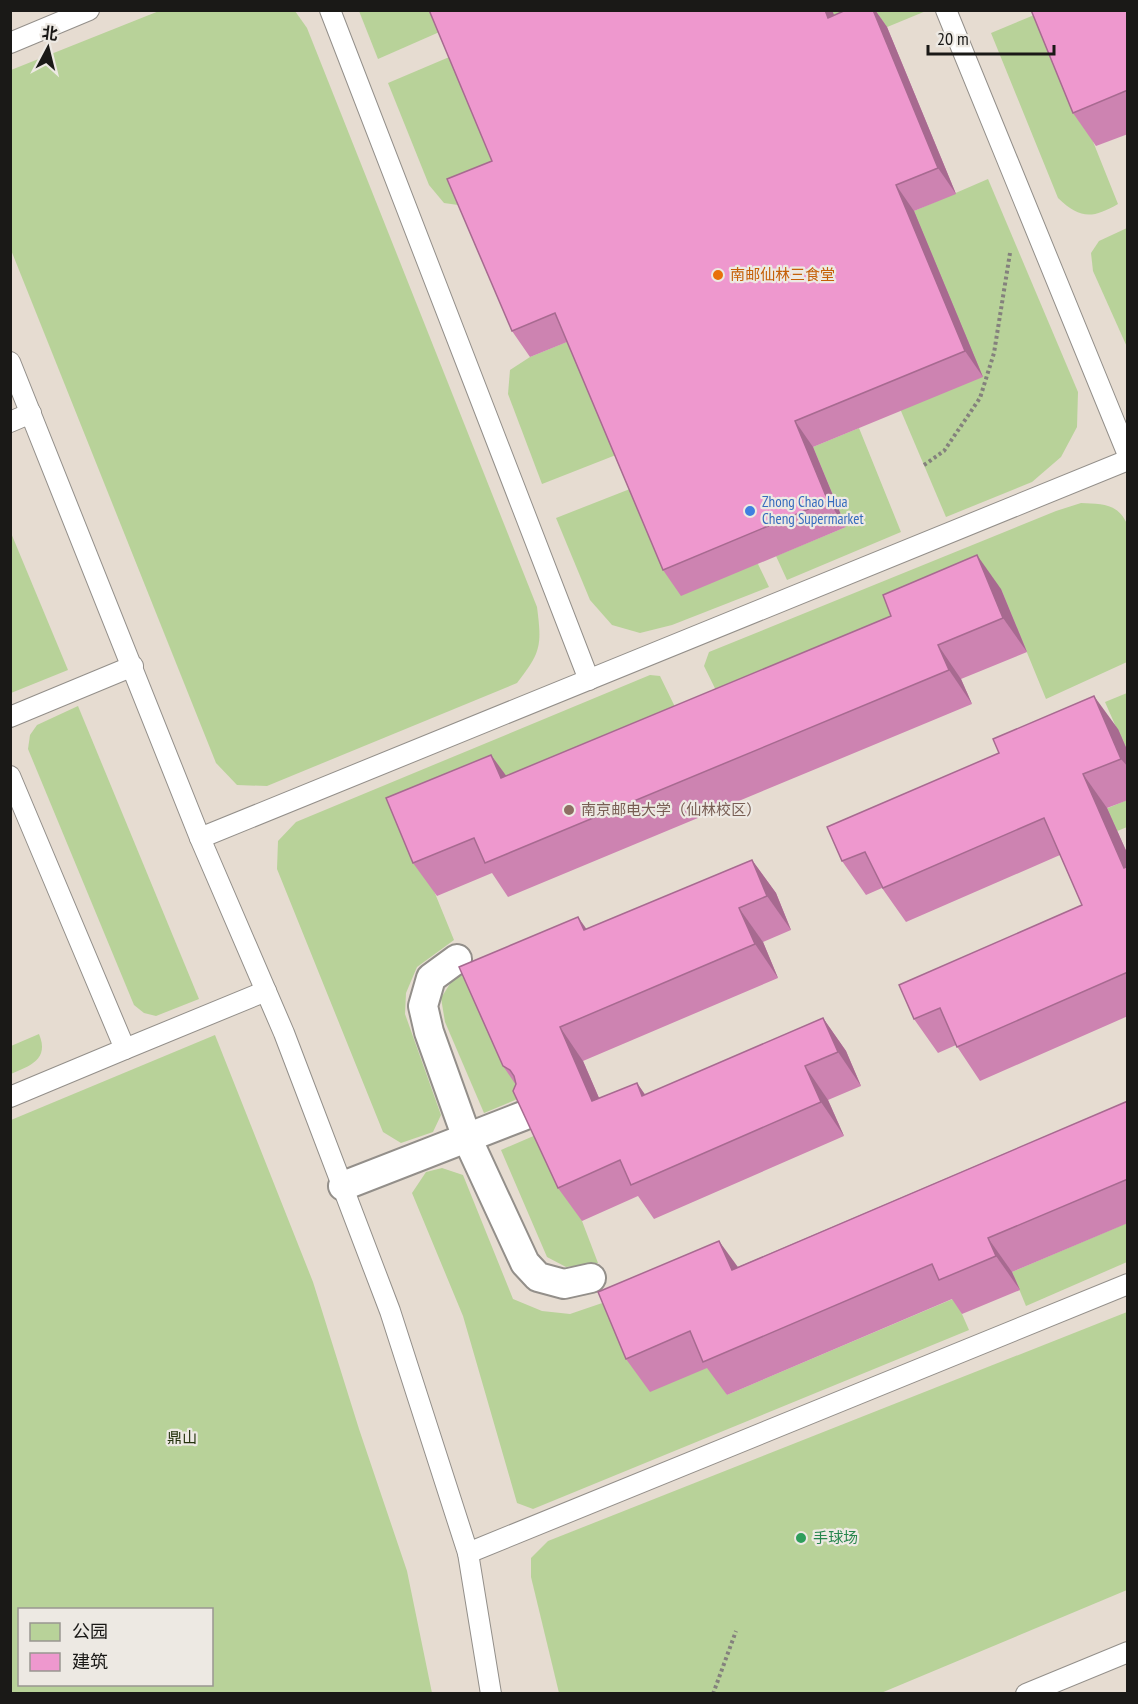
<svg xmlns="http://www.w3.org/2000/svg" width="1138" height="1704" font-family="'PT Sans Narrow','Noto Sans SC',sans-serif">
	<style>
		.built { fill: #e6dcd1; fill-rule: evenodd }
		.green { fill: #b8d299; fill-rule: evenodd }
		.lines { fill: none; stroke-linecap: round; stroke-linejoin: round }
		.service-casing { stroke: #938f8a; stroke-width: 22 }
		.pedestrian-casing { stroke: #938f8a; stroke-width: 32 }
		.path { stroke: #84817d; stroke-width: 4; stroke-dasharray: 3 3; stroke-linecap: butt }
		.service { stroke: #fff; stroke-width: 20 }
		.pedestrian { stroke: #fff; stroke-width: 28 }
		.wall { fill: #cd83b1 }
		.shaded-wall { fill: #a76a90 }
		.building { fill: #ee98ce; stroke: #a76a90; stroke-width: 1.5 }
		.food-dot { fill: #e8710a; stroke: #ede9e3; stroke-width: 2 }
		.shop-dot { fill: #3f7fe0; stroke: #ede9e3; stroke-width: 2 }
		.education-dot { fill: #8d6e63; stroke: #ede9e3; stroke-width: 2 }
		.leisure-dot { fill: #2e9e5b; stroke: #ede9e3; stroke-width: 2 }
		.labels { text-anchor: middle; stroke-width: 4.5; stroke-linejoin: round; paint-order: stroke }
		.food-label { font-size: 15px; fill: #c56008; stroke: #ede9e3; text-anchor: start }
		.shop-label { font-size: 15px; fill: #366cbe; stroke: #ede9e3; text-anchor: start }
		.education-label { font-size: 15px; fill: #785e54; stroke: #ede9e3; text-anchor: start }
		.park-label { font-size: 15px; fill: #24320d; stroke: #ede9e3 }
		.leisure-label { font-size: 15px; fill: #27864d; stroke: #ede9e3; text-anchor: start }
	</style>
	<rect width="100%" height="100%" fill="#ede9e3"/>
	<path class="built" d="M11,11H1127V1693L11,1694ZM20,1610H212V1684H20Z"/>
	<g class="green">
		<path d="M159,11H295L307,28L537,607C542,646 541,652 517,683L267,786L237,785L216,763L11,250V70Z"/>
		<polygon points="359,11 436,11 444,30 378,59"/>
		<polygon points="832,11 926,11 846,44"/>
		<path d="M1044,11L1058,54L1118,204C1092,219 1080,219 1058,198L991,33Z"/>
		<polygon points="454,55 510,187 465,206 444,203 429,185 388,83"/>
		<polygon points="988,179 1078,392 1077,427 1061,457 1032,482 946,517 901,411 914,211"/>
		<polygon points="1127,228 1127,347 1093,271 1091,253 1099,241"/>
		<polygon points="574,339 621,453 542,484 508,394 510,370 530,357"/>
		<polygon points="859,428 901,532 787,580 776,556 846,527 813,447"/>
		<polygon points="635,487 758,564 769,587 672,625 640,633 612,625 590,600 556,518"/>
		<path d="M1081,503C1101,504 1118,503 1127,524V662L1046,699L1001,589L733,725L704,666L709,652L1056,511Z"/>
		<polygon points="11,533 68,670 11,693 10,693"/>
		<polygon points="650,675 660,676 692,742 410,832 454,940 417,967 406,993 405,1014 441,1115 433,1132 401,1143 383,1132 277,869 278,841 296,822"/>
		<polygon points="1127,693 1127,752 1105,702"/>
		<polygon points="78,706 199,999 156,1016 144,1013 134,1005 28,749 30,735 37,725"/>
		<polygon points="1127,800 1127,827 1098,839 1089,816"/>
		<polygon points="468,971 551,1085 484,1113 445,1022 441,998 453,979"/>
		<path d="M39,1034C50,1060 29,1066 11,1074V1046Z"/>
		<path d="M215,1035L313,1282L359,1429L407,1571L432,1693H11V1120ZM20,1610H212V1684H20Z"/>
		<polygon points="566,1122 582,1221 598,1263 566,1267 547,1257 501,1150"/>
		<polygon points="442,1168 463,1175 513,1299 542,1311 570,1314 611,1300 713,1365 727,1395 955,1298 969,1330 533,1509 517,1503 463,1316 412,1193 426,1172"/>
		<polygon points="1127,1223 1127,1262 1026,1306 1012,1272"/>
		<polygon points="1127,1312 1127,1590 881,1693 559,1693 531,1577 531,1558 548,1541"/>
	</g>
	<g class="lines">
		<g class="service-casing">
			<g id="service">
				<polyline points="330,10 589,680"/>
				<polyline points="946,10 1128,455"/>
				<polyline points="10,43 89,10"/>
				<polyline points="10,362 200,838 284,1033 390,1311 468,1553 491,1694"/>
				<polyline points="10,422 31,413"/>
				<polyline points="10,717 133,666"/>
				<polyline points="10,776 125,1049 10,1097"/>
				<polyline points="200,838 1128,460"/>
				<polyline points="125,1049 266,991"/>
				<polyline points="468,1553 1128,1284"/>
				<polyline points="1026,1694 1128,1652"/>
			</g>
		</g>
		<g class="pedestrian-casing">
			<g id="pedestrian">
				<polyline points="457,959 431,978 423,1006 429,1032 467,1138 525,1263 538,1277 564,1284 591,1278"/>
				<polyline points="343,1186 523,1116"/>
			</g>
		</g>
		<g class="path">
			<polyline points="924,465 944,451 980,398 994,353 1010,253"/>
			<polyline points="713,1694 736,1631"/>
		</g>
		<use href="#service" class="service"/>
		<use href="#pedestrian" class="pedestrian"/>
	</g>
	<g class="wall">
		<polygon points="429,10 832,10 834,16 846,10 875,10 887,27 956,194 914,211 983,377 813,447 846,527 681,596 663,570 567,342 530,357 512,331 492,161"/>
		<polygon points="1128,10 1128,134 1096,146 1073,113"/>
		<polygon points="1001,589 1027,652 961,679 972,704 508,897 492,873 437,896 413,863 491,755 506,776"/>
		<polygon points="1118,729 1128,752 1128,800 1107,808 1128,855 1128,1016 980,1081 956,1045 938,1053 914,1019 1082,905 1060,855 906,922 882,888 866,895 842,861 999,753"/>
		<polygon points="752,860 776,893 791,930 763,942 778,978 583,1061 599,1098 637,1083 645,1095 823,1018 846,1051 861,1086 828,1100 844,1136 654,1219 638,1196 582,1221 558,1188 516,1085 503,1066 587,929"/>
		<polygon points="1128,1101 1128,1223 1012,1272 1020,1290 962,1314 952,1299 727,1395 707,1368 650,1392 626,1359 738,1267"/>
	</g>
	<g class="shaded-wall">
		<polygon points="825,10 832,10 846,44 828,18"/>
		<polygon points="873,10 875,10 887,27 956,194 938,168"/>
		<polygon points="896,185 914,211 983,377 965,351"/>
		<polygon points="795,421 813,447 846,527 828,501"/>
		<polygon points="977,555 1001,589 1027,652 1003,618"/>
		<polygon points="938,645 961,679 972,704 949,670"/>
		<polygon points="1094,696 1118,729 1128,752 1128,767 1121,759"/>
		<polygon points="491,755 515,788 501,778"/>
		<polygon points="1083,774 1107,808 1128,855 1128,873 1124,868"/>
		<polygon points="752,860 776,893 791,930 767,896"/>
		<polygon points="739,908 763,942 778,978 755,944"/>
		<polygon points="578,917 602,951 584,930"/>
		<polygon points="823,1018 846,1051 861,1086 838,1052"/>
		<polygon points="560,1027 583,1061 615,1135 592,1101"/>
		<polygon points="805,1066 828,1100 844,1136 821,1102"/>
		<polygon points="637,1083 660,1116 642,1096"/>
		<polygon points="988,1238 1012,1272 1020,1290 996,1256"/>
		<polygon points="719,1241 743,1274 732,1270"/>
	</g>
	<g class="building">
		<polygon points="429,10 825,10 828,18 846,10 873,10 938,168 896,185 965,351 795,421 828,501 663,570 555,313 512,331 447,179 492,161"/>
		<polygon points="1031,10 1128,10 1128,90 1073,113"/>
		<polygon points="977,555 1003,618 938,645 949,670 485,863 474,838 413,863 386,798 491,755 501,778 891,616 883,595"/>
		<polygon points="1094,696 1121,759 1083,774 1124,868 1128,866 1128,972 957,1047 940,1008 914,1019 899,985 1082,905 1044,818 883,888 865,852 842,861 827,827 999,753 993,739"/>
		<polygon points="752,860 767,896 739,908 755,944 560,1027 592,1101 637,1083 642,1096 823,1018 838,1052 805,1066 821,1102 631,1185 620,1160 558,1188 513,1091 516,1084 514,1076 510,1070 503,1066 459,967 578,917 584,930"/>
		<polygon points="1128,1101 1128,1179 988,1238 996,1256 939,1280 932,1264 703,1362 690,1331 626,1359 598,1292 719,1241 732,1270"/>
	</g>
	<circle class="food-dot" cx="718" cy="275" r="6"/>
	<circle class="shop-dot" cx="750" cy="511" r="6"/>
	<circle class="education-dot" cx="569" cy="810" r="6"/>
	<circle class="leisure-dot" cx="801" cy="1538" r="6"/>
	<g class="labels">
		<g class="food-label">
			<text x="730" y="280">南邮仙林三食堂</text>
		</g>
		<g class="shop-label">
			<text x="762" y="507">Zhong Chao Hua<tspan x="762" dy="17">Cheng Supermarket</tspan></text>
		</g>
		<g class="education-label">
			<text x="581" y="815">南京邮电大学（仙林校区）</text>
		</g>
		<g class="park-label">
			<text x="182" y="1443">鼎山</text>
		</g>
		<g class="leisure-label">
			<text x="813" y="1543">手球场</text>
		</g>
	</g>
	<rect width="1138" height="1704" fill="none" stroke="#1a1917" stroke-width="24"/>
	<rect x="18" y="1608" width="195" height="78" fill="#ede9e3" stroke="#999691" stroke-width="1.5"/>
	<rect x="30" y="1623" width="30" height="18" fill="#b8d299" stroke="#999691" stroke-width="1.5"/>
	<text x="72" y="1638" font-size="18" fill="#1a1917">公园</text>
	<rect x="30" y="1653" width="30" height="18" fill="#ee98ce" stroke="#999691" stroke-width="1.5"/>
	<text x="72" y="1668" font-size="18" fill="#1a1917">建筑</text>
	<g transform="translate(48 48) rotate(7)" stroke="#ede9e3" stroke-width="4.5" paint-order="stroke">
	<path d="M0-4.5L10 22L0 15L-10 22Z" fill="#1a1917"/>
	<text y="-9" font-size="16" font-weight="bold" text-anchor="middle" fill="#1a1917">北</text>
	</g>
	<path d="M928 45v9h126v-9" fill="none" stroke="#1a1917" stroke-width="3"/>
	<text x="937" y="45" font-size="18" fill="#1a1917" stroke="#ede9e3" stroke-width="4.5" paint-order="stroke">20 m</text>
</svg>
